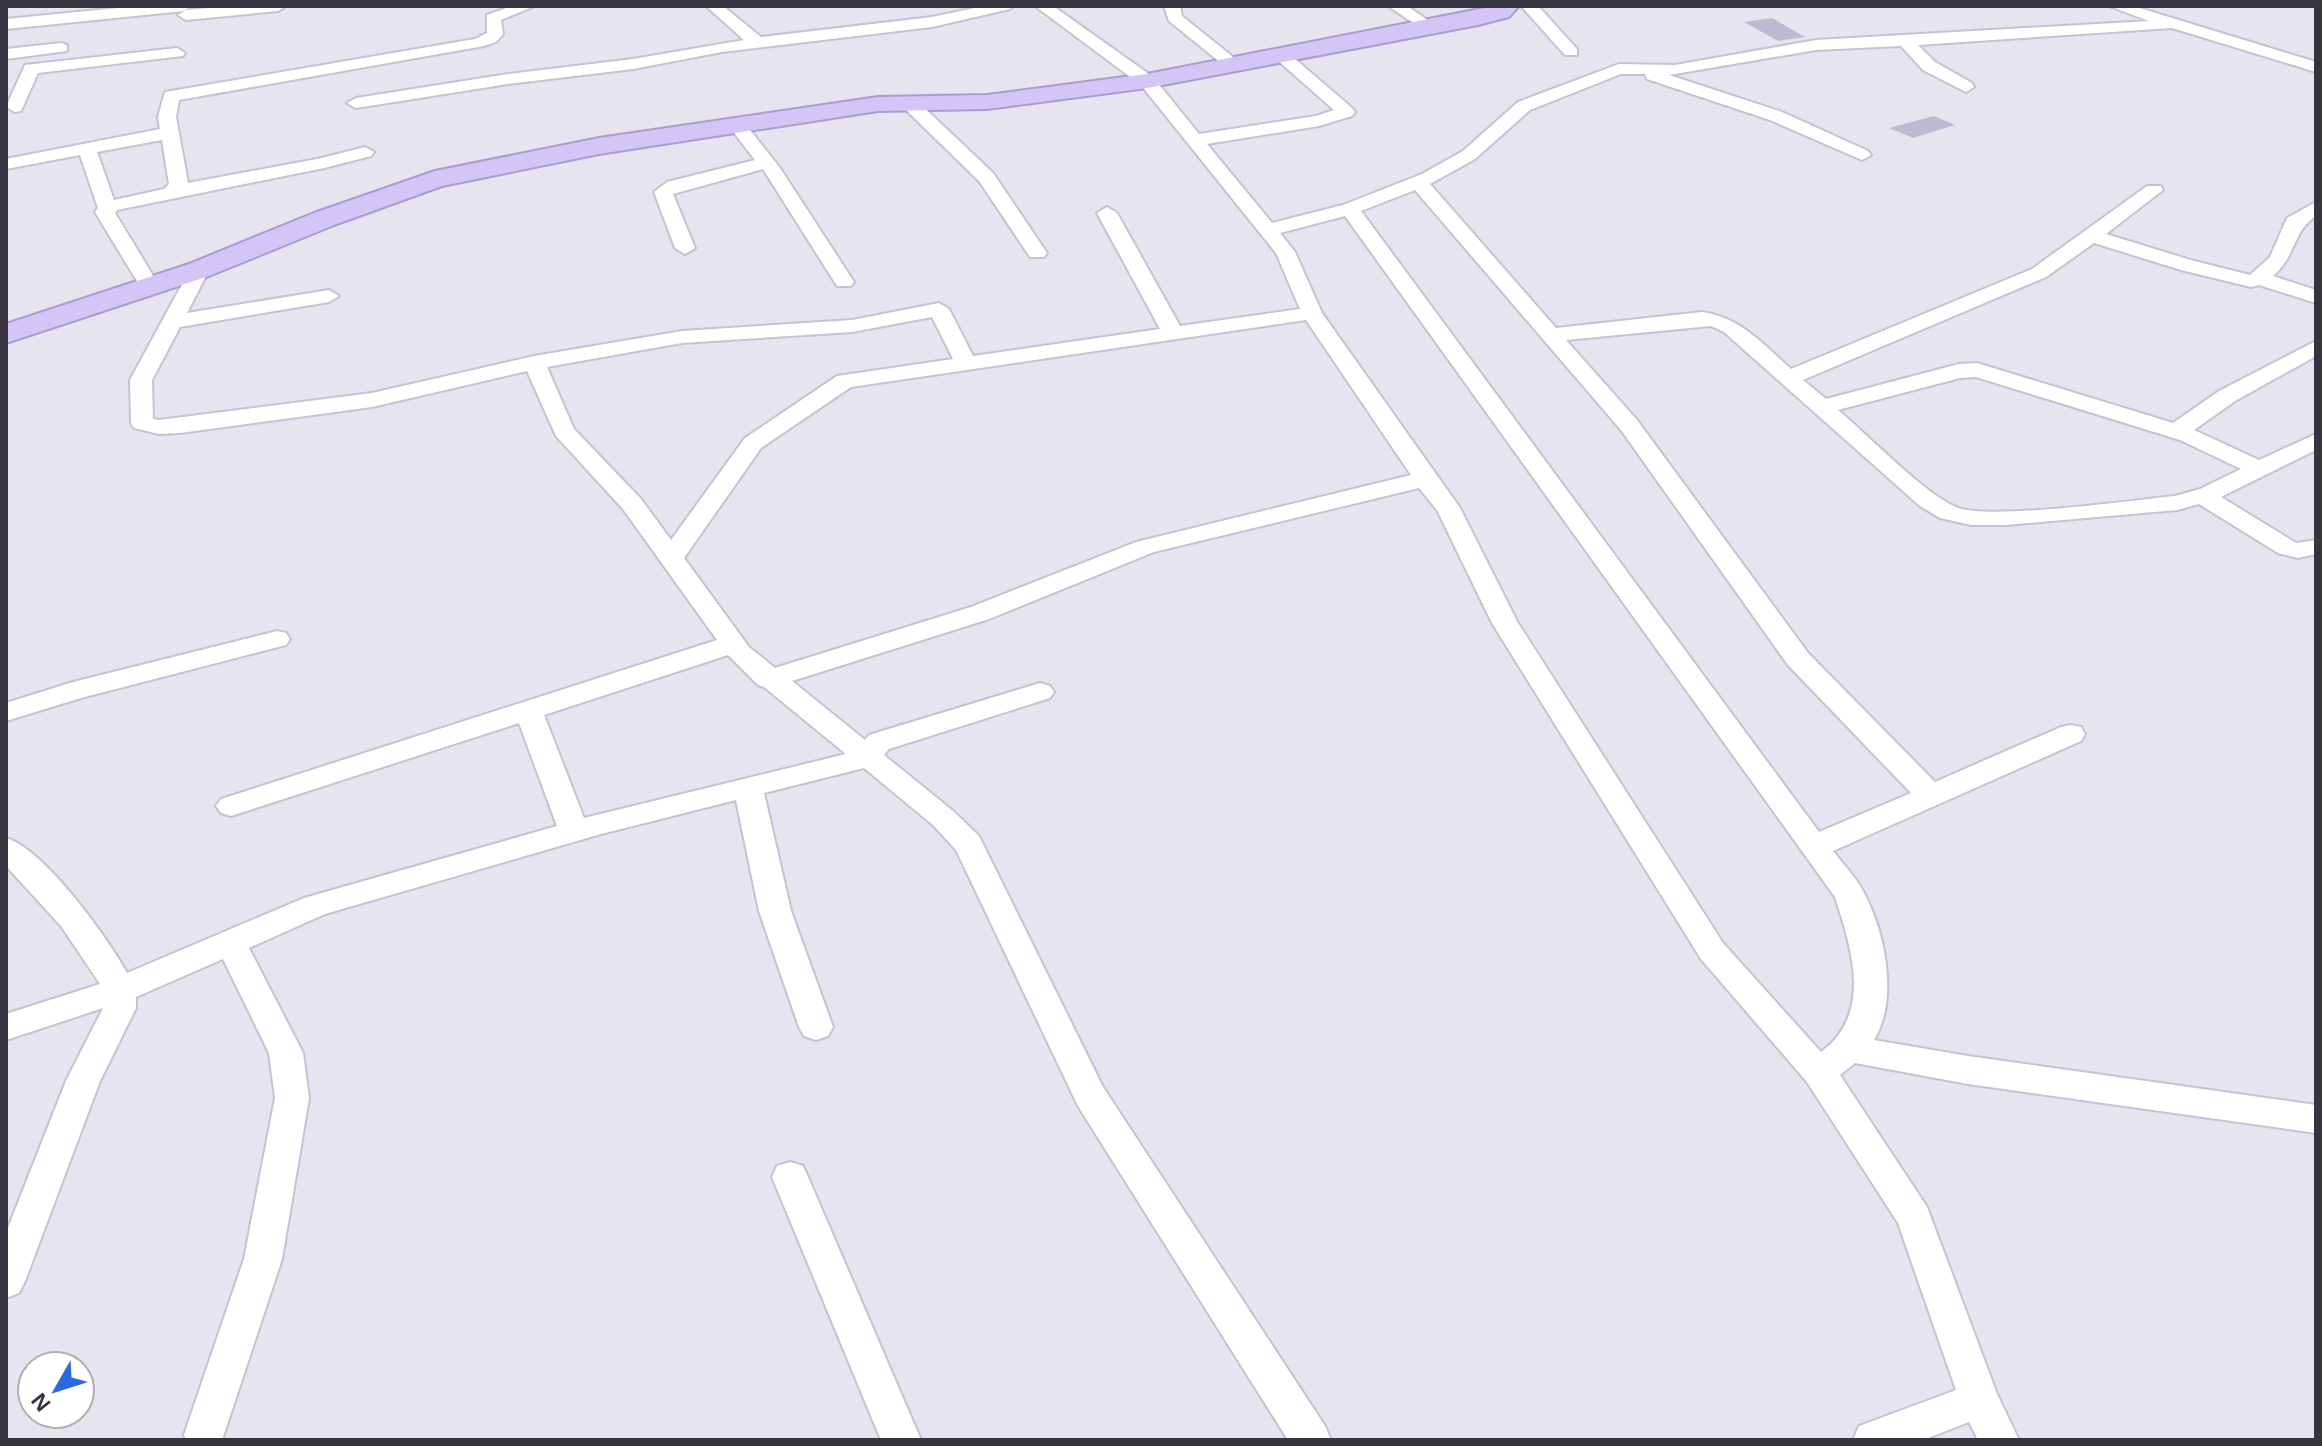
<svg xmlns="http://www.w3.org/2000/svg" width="2322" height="1446" font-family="Helvetica,sans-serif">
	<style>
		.building { fill: #bdbbd0 }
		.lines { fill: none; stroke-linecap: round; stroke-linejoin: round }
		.street-casing { stroke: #c5c2d5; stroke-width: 4 }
		.secondary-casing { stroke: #a99dd0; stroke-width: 4 }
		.street { fill: #fff; fill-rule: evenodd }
		.secondary { fill: #d3c6f7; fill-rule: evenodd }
	</style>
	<rect width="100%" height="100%" fill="#e6e4ef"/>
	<g class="building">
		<polygon points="1772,18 1805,37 1778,41 1744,22"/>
		<polygon points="1934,116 1955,125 1913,138 1889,128"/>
	</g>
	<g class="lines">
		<g class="street-casing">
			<g id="street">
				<polygon points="138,6 192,6 184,11 6,29 6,19"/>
				<polygon points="230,6 286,6 278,11 186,20 178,15 186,10"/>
				<path d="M512,6H535L501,20L503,34L496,42L484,46L179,100L176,117L188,183L322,158L365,147L374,152L371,156L324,168L117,210L115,213L160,287L157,291H143L95,212L98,208L80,155L6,169V159L160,129L158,117L165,92L475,39L487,33V15ZM162,140L169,184L164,189L114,200L97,152Z"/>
				<polygon points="706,6 723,6 761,37 932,17 984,6 1013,6 1010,9 932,27 722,52 633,69 508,84 356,108 347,103 356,98 508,74 633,59 744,40"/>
				<path d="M1035,6H1053L1153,77L1199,134L1316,116L1334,110L1275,58V52H1287L1352,108L1355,112L1352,116L1319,126L1207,144L1272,223L1343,205L1422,174L1463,151L1518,102L1619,64L1675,65L1816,40L2149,21L2109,6H2133L2316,62V72L2172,28L1918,45L1935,62L1972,83L1974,87L1966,92L1923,70L1901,46L1816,50L1669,75L1782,112L1868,151L1871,155L1862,160L1770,120L1647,79L1645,74H1621L1530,110L1475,159L1430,184L1556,328L1702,312C1740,317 1764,345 1791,369L2032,269L2147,186H2161L2163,190L2106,234L2194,261L2250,275L2270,257L2287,218L2316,202V216C2292,232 2297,255 2273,276L2316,290V303L2259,285L2251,287L2181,270L2094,243L2046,277L1803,380L1826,399L1959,364L1977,363L2173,423L2219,391L2316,341V356L2235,401L2194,430L2259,460L2316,434V450L2221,497L2296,543L2316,540V554L2298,558L2278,553L2199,504L2177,510L2006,525H1971L1940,518L1920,506L1724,332L1711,326L1566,340L1637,420L1808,653L1935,782L2061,727L2071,725L2081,727L2085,734L2081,741L1833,851C1843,864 1855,876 1863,891C1885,932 1899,998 1874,1040L1968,1056L2316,1105V1133L1968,1084L1855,1063L1840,1075L1927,1207L1997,1394L2019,1440H1978L1969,1422L1923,1440H1853L1859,1426L1956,1390L1898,1223L1807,1082L1701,959L1492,623L1437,510L1419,488L1154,552L989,619L792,681L865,740L869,735L1030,686L1040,683L1050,686L1054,692L1050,698L889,749L884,755L953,811L979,836L1103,1087L1325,1426L1331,1440H1288L1078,1106L956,850L933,825L864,768L764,793L791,911L833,1027L828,1036L816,1040L804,1036L799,1027L759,911L736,800L601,834L325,914L249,948L303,1053L309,1098L282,1259L222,1440H186L184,1435L244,1259L275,1098L269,1053L223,959L136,997V1008L100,1081L25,1281L19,1293L6,1298V1233L66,1081L103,1008L6,1040V1014L100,984L61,926L6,866V838C44,849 108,938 127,973L304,898L557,826L519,723L231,816L221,813L216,806L221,799L717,640L623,509L556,436L527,371L372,407L180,433L159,434L134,428L131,423L130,380L192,266L199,264L209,270L187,313L329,290L339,296L329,302L180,327L152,380L153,419L159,420L372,393L534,356L682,331L852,320L939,303L949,309L973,356L1160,329L1097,213L1107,207L1117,213L1180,326L1300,309L1276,253L1141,85ZM1415,190L1621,430L1788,665L1911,793L1819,832L1361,211ZM1345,216L1835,897C1852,949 1873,1014 1821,1052L1723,943L1518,623L1460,508L1322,313L1295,252L1280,233ZM932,317L953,359L837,376L745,438L671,540L641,499L574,429L547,367L682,343L852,332ZM1306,320L1411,475L1136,542L971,607L775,668L749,647L684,558L761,448L851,387ZM1976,377L2180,440L2241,469L2200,489L2175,496C2133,500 1987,521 1956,507C1923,493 1868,435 1838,410L1960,378ZM728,655L758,685L764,687L846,754L584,818L544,715Z"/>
				<polygon points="1164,6 1180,6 1182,16 1238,61 1240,64 1238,67 1226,67 1169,21"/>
				<polygon points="1388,6 1407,6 1438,27 1430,32 1424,30"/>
				<polygon points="1521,6 1538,6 1577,49 1577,55 1565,55"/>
				<polygon points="61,43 67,45 67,51 6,59 6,49"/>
				<polygon points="177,48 185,53 183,56 38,73 21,111 15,112 6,107 25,65"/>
				<polygon points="910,99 916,100 993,173 1047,253 1044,257 1030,257 979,181 904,108 901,104 904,100"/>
				<polygon points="737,120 743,121 780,168 854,282 851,286 837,286 763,169 673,194 695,248 685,254 675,248 654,192 667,182 755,160 728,125"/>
				<polygon points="277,631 286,633 290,639 286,645 81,698 6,721 6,703 73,682"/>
				<polygon points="790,1162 803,1166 808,1177 921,1440 881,1440 772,1177 777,1166"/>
			</g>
		</g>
		<g class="secondary-casing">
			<polygon id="secondary" points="1495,6 1519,6 1509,17 1478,25 1147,88 987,109 878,111 599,154 442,186 334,225 209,276 6,343 6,324 189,264 314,213 435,171 599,138 878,97 987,95 1147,74"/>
		</g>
		<use href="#street" class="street"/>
		<use href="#secondary" class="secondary"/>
	</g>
	<rect width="2322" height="1446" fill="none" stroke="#363441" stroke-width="16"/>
	<g transform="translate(56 1390) rotate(231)"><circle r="38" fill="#ffffff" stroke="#afaeb3" stroke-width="2"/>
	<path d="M0-6L14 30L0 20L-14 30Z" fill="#2a69e0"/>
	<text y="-12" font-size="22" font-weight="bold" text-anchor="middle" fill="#363441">N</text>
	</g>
</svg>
